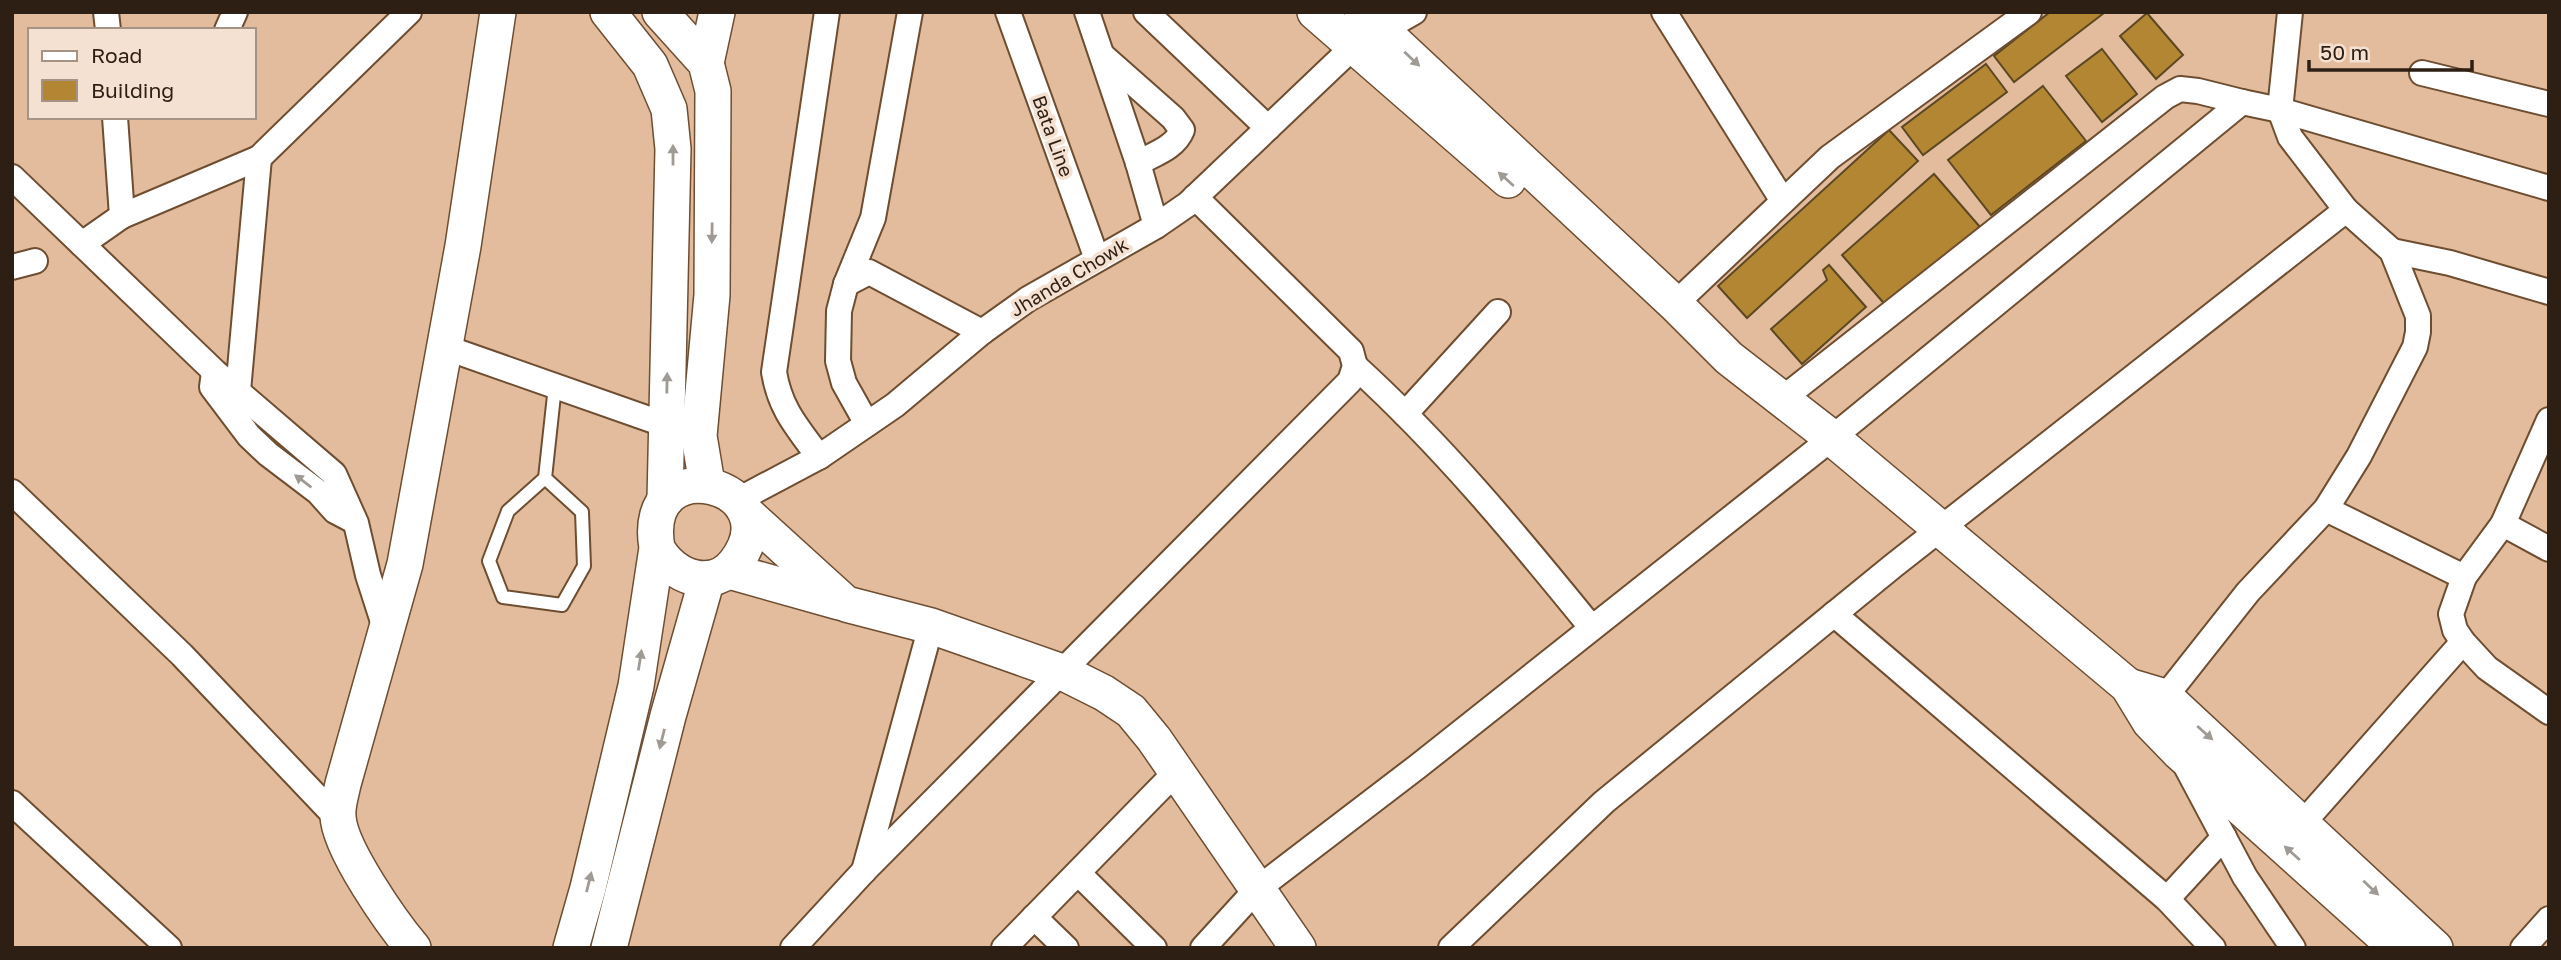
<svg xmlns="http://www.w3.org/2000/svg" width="2561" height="960" font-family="'Golos Text',sans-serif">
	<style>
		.building { fill: #b28632; stroke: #5c4722; stroke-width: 2 }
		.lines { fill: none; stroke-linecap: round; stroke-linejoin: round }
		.lane-casing { stroke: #6e4d31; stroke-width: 16 }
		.street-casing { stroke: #6e4d31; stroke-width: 28 }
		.secondary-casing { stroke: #6e4d31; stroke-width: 38 }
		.lane { stroke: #fff; stroke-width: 12 }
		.street { stroke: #fff; stroke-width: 24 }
		.secondary { stroke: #fff; stroke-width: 35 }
		.oneway { fill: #a09a95 }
		.labels { text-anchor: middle; stroke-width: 7; stroke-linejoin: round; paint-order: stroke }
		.street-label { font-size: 19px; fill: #2d1f13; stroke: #f5e1d1 }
	</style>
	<rect width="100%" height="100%" fill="#e2bc9d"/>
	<g class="building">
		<polygon points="2050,12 2104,13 2014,82 1994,56"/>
		<polygon points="2147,13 2183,55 2156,79 2120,36"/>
		<polygon points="2102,49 2137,94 2102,122 2066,76"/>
		<polygon points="1986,64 2007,92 1923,155 1902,127"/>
		<polygon points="2043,86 2086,141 1991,215 1948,160"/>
		<polygon points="1889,130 1918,161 1747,318 1718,286"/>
		<polygon points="1934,174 1980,227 1888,308 1842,255"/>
		<polygon points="1829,265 1866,307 1802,364 1771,329 1827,280 1823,270"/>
	</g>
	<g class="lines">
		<g class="lane-casing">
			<polyline id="lane" points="545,478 508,511 489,561 503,597 562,605 584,566 582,512 545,478 555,386"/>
		</g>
		<g class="street-casing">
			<g id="street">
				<polyline points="106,12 108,30"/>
				<polyline points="1008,12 1097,259"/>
				<polyline points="1087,12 1138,163 1156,226"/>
				<polyline points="1146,12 1268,128"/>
				<polyline points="1664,12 1783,201"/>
				<polyline points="227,30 235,12"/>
				<path d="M1104,57L1173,118L1182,130C1175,148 1154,154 1138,163"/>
				<polyline points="2422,73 2549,104"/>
				<polyline points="115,117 122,216"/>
				<polyline points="12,177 215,372 334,474 356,523 368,575 386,631"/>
				<polyline points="82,244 122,216 259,158 409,12"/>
				<polyline points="2392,251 2450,263 2549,292"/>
				<polyline points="12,267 35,261"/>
				<polyline points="846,284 869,272 982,332"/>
				<polyline points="1675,304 1830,157 2029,12"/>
				<polyline points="444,347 666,425"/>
				<path d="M1355,366C1442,445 1517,536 1591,627"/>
				<polyline points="214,372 212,387 249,436 268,454 318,492 335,511 354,521"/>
				<polyline points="238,391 259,158"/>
				<polyline points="1781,400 2165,97 2180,89 2198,91 2242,102"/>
				<polyline points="1405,414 1498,312"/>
				<polyline points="2549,420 2503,524 2464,577 2451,614 2455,630 2463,642 2487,668 2549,712"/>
				<polyline points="867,424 844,383 838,361 839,311 846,284 873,218 910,12"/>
				<path d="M819,457C797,427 780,409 774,372L827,12"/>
				<polyline points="12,492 182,655 337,818"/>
				<polyline points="738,500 819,457 895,405 982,332 1028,299 1156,226 1188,204 1353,47 1414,12"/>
				<polyline points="2326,509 2464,577"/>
				<polyline points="2503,524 2549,549"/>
				<polyline points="1834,614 2167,899 2213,948"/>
				<polyline points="2165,697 2248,592 2326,509 2359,456 2415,347 2418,332 2418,316 2392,251 2346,210 2290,137 2280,110 2290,12"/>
				<polyline points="2187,768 2245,877 2293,948"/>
				<polyline points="12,803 169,948"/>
				<polyline points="2302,824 2463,642"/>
				<polyline points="864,871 931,626"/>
				<polyline points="1078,873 1154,948"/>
				<polyline points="2167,899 2224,837"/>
				<polyline points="1034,917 1066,948"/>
				<polyline points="793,948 863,872 1350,381 1355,366 1351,351 1195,197"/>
				<polyline points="1004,948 1176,772"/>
				<polyline points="1203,948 1256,890 1417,767 1832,438 2242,102 2280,110 2549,188"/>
				<polyline points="1451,948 1604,802 1893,566 2346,210"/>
				<polyline points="2523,948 2549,919"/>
			</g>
		</g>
		<g class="secondary-casing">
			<g id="secondary">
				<polyline points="608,12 650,65 669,109 673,149 665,500"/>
				<polyline points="660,12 706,63 713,91 712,295 699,436 707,484"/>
				<polyline points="1315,12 1508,180"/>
				<polyline points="1362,12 1675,304 1729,358 1832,438 2128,686 2150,722 2179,752 2397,948"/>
				<polyline points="706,63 717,12"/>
				<polyline points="747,514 846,604 931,626 1062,672 1104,693 1131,711 1154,739 1298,948"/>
				<polyline points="729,571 839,602"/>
				<polyline points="2128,686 2165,697 2435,948"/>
				<path d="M413,948C392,923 339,848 338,816C337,806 341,794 343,784L405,564L463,246L498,12"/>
				<path d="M571,948L588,888L636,686L657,548C639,444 794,484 736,562C713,593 672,577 657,548"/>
				<polyline points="609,948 668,716 707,579"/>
			</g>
		</g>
		<use href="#lane" class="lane"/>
		<use href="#street" class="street"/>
		<use href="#secondary" class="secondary"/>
	</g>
	<defs><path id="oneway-solid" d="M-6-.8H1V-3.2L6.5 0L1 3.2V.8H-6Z" transform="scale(1.75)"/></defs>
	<g class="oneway">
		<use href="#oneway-solid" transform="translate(1412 59) rotate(43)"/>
		<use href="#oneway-solid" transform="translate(673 155) rotate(-90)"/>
		<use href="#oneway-solid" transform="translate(1506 179) rotate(-138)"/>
		<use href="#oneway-solid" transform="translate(712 233) rotate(91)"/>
		<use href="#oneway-solid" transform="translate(667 383) rotate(-89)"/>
		<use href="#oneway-solid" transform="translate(303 481) rotate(-143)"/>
		<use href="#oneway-solid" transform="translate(640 660) rotate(-81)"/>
		<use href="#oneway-solid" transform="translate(2205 733) rotate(42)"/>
		<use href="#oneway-solid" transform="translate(662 739) rotate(104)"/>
		<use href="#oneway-solid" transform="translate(2292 853) rotate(-138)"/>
		<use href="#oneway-solid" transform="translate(589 882) rotate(-76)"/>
		<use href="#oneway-solid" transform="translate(2371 888) rotate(43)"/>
	</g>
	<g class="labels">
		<g class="street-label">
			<text transform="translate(1053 136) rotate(70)" y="7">Bata Line</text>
			<text transform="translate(1069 277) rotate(-31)" y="7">Jhanda Chowk</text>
		</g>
	</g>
	<rect width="2561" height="960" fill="none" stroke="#2d1f13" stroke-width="28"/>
	<rect x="28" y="28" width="228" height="91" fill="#f5e1d1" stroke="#a59385" stroke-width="2"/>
	<rect x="42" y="51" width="35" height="10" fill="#ffffff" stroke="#a59385" stroke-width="2"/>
	<text x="91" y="63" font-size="21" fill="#2d1f13">Road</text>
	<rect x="42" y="80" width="35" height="21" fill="#b28632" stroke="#a59385" stroke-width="2"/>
	<text x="91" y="98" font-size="21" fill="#2d1f13">Building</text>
	<path d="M2309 60v10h163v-10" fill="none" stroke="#2d1f13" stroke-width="3.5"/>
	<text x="2320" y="60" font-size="21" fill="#2d1f13" stroke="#f5e1d1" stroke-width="5" paint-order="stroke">50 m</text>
</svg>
